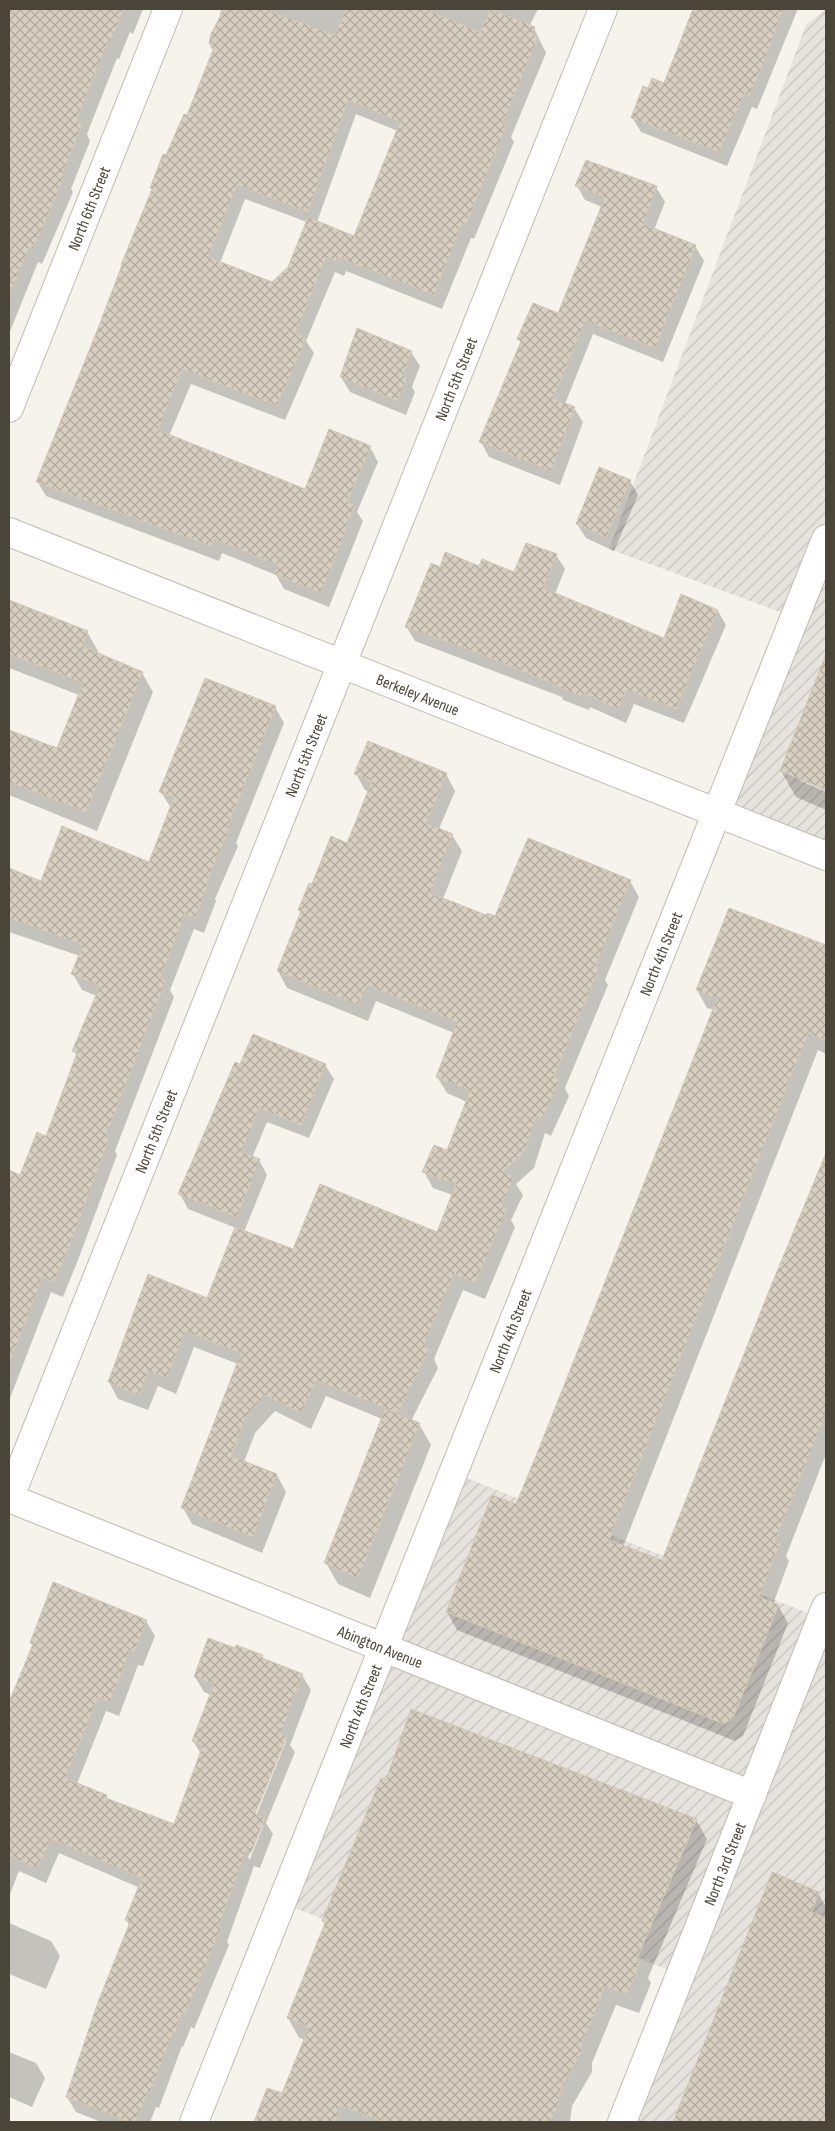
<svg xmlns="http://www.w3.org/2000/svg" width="835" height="2131" font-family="'Sofia Sans Condensed',sans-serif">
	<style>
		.industrial { fill: url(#industrial-furrows) }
		.shadow { fill: #0003; fill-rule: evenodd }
		.building { fill: url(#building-cross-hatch); stroke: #d3c7b4; fill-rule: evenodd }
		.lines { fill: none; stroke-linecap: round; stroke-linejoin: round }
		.minor-casing { stroke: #c2bbae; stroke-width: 30 }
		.tertiary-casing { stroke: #c2bbae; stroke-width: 30 }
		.minor { stroke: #fff; stroke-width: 28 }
		.tertiary { stroke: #fff; stroke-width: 28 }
		.labels { text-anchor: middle; stroke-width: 4; stroke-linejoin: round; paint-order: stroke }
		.street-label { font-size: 16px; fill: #4b4439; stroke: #fff }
	</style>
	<defs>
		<pattern id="industrial-furrows" width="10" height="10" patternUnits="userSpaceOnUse" patternTransform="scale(1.25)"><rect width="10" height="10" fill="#e6e2dd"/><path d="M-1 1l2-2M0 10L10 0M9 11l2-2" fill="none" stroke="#c7c3be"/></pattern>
		<pattern id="building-cross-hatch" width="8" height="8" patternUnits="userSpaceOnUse" patternTransform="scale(1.25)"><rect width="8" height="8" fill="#d8cfc1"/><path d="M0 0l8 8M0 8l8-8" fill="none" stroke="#b1aa9e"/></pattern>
	</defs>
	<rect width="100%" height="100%" fill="#f6f3ec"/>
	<g class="industrial">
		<polygon points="826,9 826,866 719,824 802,620 609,549 806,25"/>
		<polygon points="459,1475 818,1617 826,1597 826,2122 632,2122 690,1979 501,1902 473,1978 287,1905"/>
	</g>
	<g class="shadow">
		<polygon points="9,9 143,9 133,34 130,32 119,59 117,58 87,134 90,141 71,189 73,192 42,264 38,262 9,334 9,135 31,75 9,66"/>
		<path d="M221,9H538L529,27L534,28L546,53L511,137L514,142L474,239L471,238L442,309L346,271L344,276L335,272L306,341L314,353L285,420L191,384L169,436L306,490L370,447L378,462L357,512L363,521L329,607L284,589L276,575L222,553L219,561L46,496L37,481L98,332L152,190L151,188L188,117L214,50ZM356,114L398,131L355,238L317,222ZM245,199L307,222L289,267L272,284L220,263Z"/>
		<polygon points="693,9 796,9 797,11 757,109 752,107 727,166 641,132 632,117 649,90 664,85"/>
		<polygon points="577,186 656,187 665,202 654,230 695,246 704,261 663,362 593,334 565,404 574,408 583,422 560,485 489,457 481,442 521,343 519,339 559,315 602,207 585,200"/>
		<polygon points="411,352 420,366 412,387 415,392 406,415 350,392 341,377"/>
		<polygon points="630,481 638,495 614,551 586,538 577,524"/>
		<polygon points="556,555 565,569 555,594 664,639 718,611 726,625 684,723 634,704 626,723 590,707 589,710 563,700 562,697 415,641 406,626 441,569 480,567 515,574"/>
		<polygon points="9,601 87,632 98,651 97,654 142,673 153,692 97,831 9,795 9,731 58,750 79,695 9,668"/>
		<polygon points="826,657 826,789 801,779 801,781 826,792 826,810 796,797 781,771"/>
		<polygon points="275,707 284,723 236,843 238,846 215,899 216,901 204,933 194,929 170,990 174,997 115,1151 117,1155 78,1260 63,1297 51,1292 9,1401 9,1172 21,1176 47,1137 77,1057 74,1051 97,996 82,990 73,974 80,956 9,932 9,870 42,883 150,863 171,808 161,792"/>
		<polygon points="356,774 446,774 455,791 439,829 452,835 462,851 443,899 487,916 496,918 630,881 639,897 605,980 608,985 565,1088 569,1096 551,1136 545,1133 534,1168 516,1184 523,1195 511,1220 515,1227 485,1299 463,1290 434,1359 438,1368 411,1421 419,1424 431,1445 370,1598 338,1584 326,1563 382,1419 326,1396 311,1429 275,1411 255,1433 244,1462 277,1475 286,1492 262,1553 192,1524 183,1508 238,1364 194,1347 176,1394 158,1386 148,1410 118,1399 109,1382 208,1299 236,1228 188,1209 180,1194 241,1066 325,1065 334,1079 309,1138 267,1122 252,1158 259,1160 267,1175 244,1232 294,1251 438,1234 453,1195 433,1188 424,1172 448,1152 467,1102 447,1093 437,1077 454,1033 376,1001 368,1021 287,988 278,971 301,913 300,910 312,886 348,845 369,792 365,790"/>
		<polygon points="730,910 826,946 826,1054 818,1050 623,1547 663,1562 826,1154 826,1454 786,1556 789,1561 773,1604 778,1606 788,1623 743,1736 735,1741 457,1630 447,1612 517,1506 714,1010 707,1008 697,990"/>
		<path d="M146,1621L155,1636L143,1666L138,1665L119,1716L106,1711L77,1784L106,1796L109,1800L174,1826L201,1754L193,1741L211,1695L204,1692L195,1677L236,1649L262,1656L265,1661L302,1675L311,1690L290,1745L295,1752L266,1823L273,1834L260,1868L254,1866L227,1942L229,1945L194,2029L191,2027L183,2047L182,2046L159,2108L156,2107L150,2122H101L76,2112L67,2097L130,1926L126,1920L140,1888L59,1853L46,1883L19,1871L9,1897V1699L11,1700L34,1646L32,1643ZM286,1735V1741L254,1821L252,1820ZM263,1820V1826L250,1859L248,1858Z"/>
		<polygon points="386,1782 696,1820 707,1839 648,1978 651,1983 639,2013 616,2005 592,2063 592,2072 572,2106 570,2122 254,2122 267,2090 282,2095 305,2040 299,2038 288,2018 326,1925 323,1921"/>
		<polygon points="773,1874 818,1893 826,1907 826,2122 675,2122"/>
		<polygon points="9,1923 51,1941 60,1956 46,1989 9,1974"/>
		<polygon points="9,2052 36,2063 45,2078 32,2107 9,2097"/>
	</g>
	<g class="building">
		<polygon points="9,9 124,9 109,44 107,43 76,121 82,124 62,174 65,175 33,249 29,247 10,293"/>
		<path d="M224,9H264L335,35L346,9H425L480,32L491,9L535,27L532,35L538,37L502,125L506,126L466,225L462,223L434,295L337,257L336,261L326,258L295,333L306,338L277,406L182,369L158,430L305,489L329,429L371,446L347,502L355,506L321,593L274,574L278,565L214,539L211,546L36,482L97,331L122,265H121L152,189L150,188L163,154L166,155L184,114L187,115L213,50L209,43L211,34ZM348,100L400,122L354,236L308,217L288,267L272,282L208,257L237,185L308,212Z"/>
		<polygon points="693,9 783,9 763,64 749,96 744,94 719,152 631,118 643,86 648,88 652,78 664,83"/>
		<polygon points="586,160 657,186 643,224 696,245 655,348 585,321 553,398 575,407 551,471 479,442 521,341 517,339 533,303 558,313 605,197 575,186"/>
		<polygon points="357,328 412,351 403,375 407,377 397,401 340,377"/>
		<polygon points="599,467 631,480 606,538 576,524"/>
		<polygon points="526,543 557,554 543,588 664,638 681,594 718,610 676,709 626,690 618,709 582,693 580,696 554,685 554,684 475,652 405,627 431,563 440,567 445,552 479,566 482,559 514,572"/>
		<polygon points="9,600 88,631 82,646 143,672 86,812 9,782 9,730 57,748 83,683 9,654"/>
		<polygon points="825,657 826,658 826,790 780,771"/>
		<polygon points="205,678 276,706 227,828 229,829 206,883 208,884 195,918 185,914 160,978 166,980 106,1135 109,1138 70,1244 54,1282 42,1277 11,1359 9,1358 9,1170 20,1175 37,1132 46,1136 77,1053 72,1051 100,986 71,974 83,945 9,918 9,868 41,881 62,826 149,862 174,797 159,792"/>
		<polygon points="368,741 447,773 426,823 453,834 430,893 486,915 487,913 495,916 528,838 631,880 595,966 599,968 554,1076 560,1079 542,1120 536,1117 525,1151 503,1172 514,1177 501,1207 507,1209 475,1283 454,1274 424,1344 427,1345 426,1348 429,1350 398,1413 316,1380 301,1413 265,1395 246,1416 231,1456 277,1474 253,1537 181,1508 241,1353 185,1331 167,1378 148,1371 139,1395 108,1382 148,1274 207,1298 235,1227 293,1249 320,1184 437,1232 456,1184 422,1172 434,1145 447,1150 470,1091 436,1077 457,1022 367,985 358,1005 277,971 301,911 298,910 309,883 312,884 331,836 347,843 372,781 354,774"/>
		<polygon points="729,908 826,945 826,1041 808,1033 609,1540 662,1560 771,1286 826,1153 826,1413 775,1541 780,1543 759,1597 779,1605 733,1718 724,1724 446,1612 492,1495 516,1504 536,1456 717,999 696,990"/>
		<polygon points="253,1034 326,1064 301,1125 259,1108 241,1152 260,1159 237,1217 178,1194 235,1062 240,1064"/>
		<polygon points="385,1409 420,1423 358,1578 324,1563"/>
		<polygon points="53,1582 147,1620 134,1652 130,1650 110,1702 98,1697 65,1778 107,1795 106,1798 174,1824 203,1745 192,1741 214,1684 194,1677 208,1638 235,1648 236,1645 263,1655 262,1658 303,1674 280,1734 287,1736 255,1814 265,1818 251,1853 246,1851 218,1927 221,1928 185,2014 182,2013 175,2032 173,2032 150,2093 148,2092 135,2122 128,2122 66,2097 98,2002 130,1922 125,1920 142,1878 51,1839 37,1868 9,1856 9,1702 33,1644 30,1643"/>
		<polygon points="411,1709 697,1819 636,1961 640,1962 628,1993 626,1994 605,1987 582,2043 581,2053 561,2087 559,2105 549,2122 384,2122 341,2106 335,2122 254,2122 267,2088 282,2093 309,2027 287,2018 325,1923 322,1921 381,1778 386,1780"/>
		<polygon points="772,1872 819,1892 812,1912 826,1918 826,2122 673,2122"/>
	</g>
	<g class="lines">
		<g class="minor-casing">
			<g id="minor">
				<path id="s1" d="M9,532L826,856"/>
				<path id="s2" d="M9,1498L752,1795"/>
				<path id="s3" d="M9,1499L603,9"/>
				<path id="s4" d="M194,2122L826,539"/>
				<path id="s5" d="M622,2122L826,1607"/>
			</g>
		</g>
		<g class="tertiary-casing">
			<g id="tertiary">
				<path id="s6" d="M9,408L168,9"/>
			</g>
		</g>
		<use href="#minor" class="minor"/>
		<use href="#tertiary" class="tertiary"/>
	</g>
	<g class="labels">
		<g class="street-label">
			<text dy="6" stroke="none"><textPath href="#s6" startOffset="215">North 6th Street</textPath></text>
			<text dy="6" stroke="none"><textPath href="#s3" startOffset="1206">North 5th Street</textPath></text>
			<text dy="6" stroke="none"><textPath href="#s1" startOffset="440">Berkeley Avenue</textPath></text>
			<text dy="6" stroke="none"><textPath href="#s3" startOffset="801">North 5th Street</textPath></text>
			<text dy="6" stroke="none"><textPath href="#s4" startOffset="1258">North 4th Street</textPath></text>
			<text dy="6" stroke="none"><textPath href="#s3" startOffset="396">North 5th Street</textPath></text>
			<text dy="6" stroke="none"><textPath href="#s4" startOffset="852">North 4th Street</textPath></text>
			<text dy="6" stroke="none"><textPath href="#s2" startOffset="400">Abington Avenue</textPath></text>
			<text dy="6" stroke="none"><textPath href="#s4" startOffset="448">North 4th Street</textPath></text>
			<text dy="6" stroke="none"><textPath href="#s5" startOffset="278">North 3rd Street</textPath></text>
		</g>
	</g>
	<rect width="835" height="2131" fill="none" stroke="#4b4439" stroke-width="20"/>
</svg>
